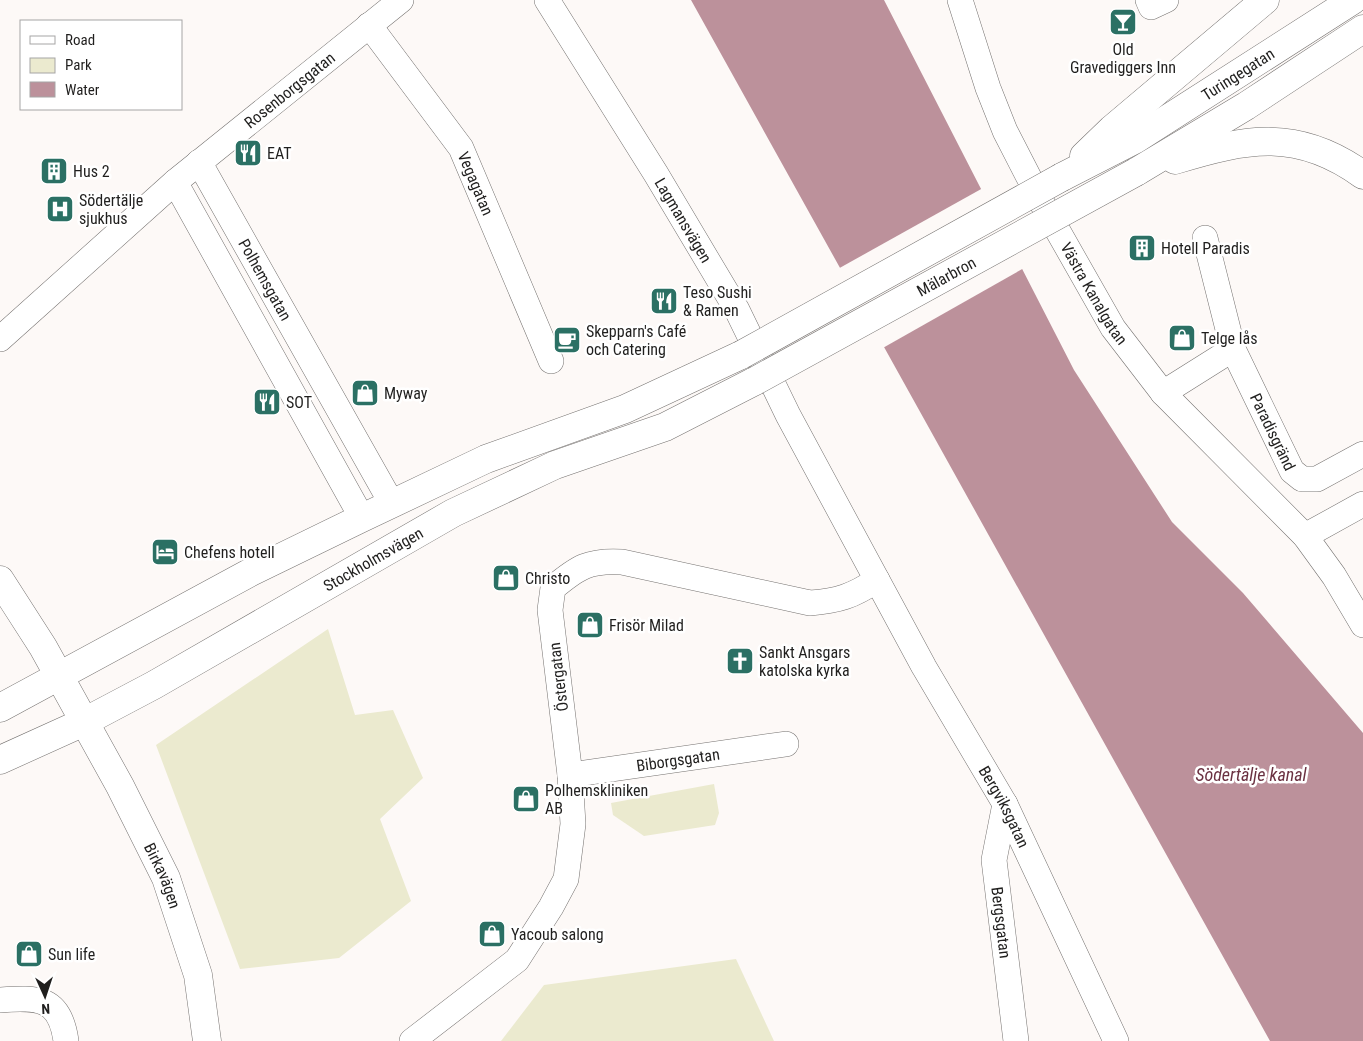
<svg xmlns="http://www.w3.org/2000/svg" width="1363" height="1041" font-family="'Roboto Condensed',sans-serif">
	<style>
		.green { fill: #ebeacf }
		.water { fill: #bc919b }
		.pier { fill: #fdf9f7 }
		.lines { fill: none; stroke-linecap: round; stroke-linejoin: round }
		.street-casing { stroke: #757270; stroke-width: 26 }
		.secondary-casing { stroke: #757270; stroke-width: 29 }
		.street { stroke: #fff; stroke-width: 25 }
		.secondary { stroke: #fff; stroke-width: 28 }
		.secondary-bridge-casing { stroke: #757270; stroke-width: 29; stroke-linecap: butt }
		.secondary-bridge { stroke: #fff; stroke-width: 28 }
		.labels { text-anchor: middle; stroke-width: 5; stroke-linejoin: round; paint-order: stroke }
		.poi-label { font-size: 16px; fill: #201f1e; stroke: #fff; text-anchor: start }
		.street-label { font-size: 16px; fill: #201f1e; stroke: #fff }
		.water-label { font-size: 18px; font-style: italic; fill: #6a3141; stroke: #fff }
	</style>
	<rect width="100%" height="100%" fill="#fdf9f7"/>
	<g class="green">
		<polygon points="328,629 355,715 393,710 423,778 380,819 411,901 339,958 240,969 156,745"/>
		<polygon points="714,784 719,813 715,825 644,836 613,815 611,803"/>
		<polygon points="736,959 774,1041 501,1041 544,985"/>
	</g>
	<polygon class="water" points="691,0 884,0 1074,370 1172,522 1243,593 1363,733 1363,1041 1270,1041"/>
	<polygon class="pier" points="983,188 1024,268 881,349 836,270"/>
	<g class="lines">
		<g class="street-casing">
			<g id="street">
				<path id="s1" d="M547,0L656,174L737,310L788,415L877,580L924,667L1005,804L1116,1041"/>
				<path id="s2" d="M960,0L988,88L1005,131L1042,203L1113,328L1163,393L1305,536L1334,576L1363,625"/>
				<polyline points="1148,0 1151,7 1166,0"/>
				<path id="s3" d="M369,25L461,148L551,361"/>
				<path id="s4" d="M199,162L392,504"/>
				<polyline points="175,182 362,518"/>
				<path id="s5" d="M0,339L175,182L401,0"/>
				<path id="s6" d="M1233,349L1292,471L1302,479H1317L1363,454"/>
				<polyline points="1163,393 1233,349 1205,238"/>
				<polyline points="1305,536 1363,504"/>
				<path id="s7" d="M570,775L786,744"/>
				<path id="s8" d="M1005,804L994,860L1016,1041"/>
				<path d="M0,1000C38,997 60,997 66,1041"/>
				<path d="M412,1041L517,960L551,907L566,879L573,824L570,775L550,610L553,588C578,567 589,560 622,562L810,603C838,601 853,596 877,580"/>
			</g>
		</g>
		<g class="secondary-casing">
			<g id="secondary">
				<polyline points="1084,156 1112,129 1265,0"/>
				<path d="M1175,160C1247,138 1298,128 1363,175"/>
				<polyline points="1136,172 1246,106 1363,29"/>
				<path id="s9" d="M1062,177L1136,139L1353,0"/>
				<path id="s10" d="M0,580L43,647L120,786L166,878L198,975L207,1041"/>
				<polyline points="0,708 251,572 362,518 486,459 625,409 741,355"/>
				<path id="s11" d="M0,760L84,722L154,685L453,513L555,465L665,427L755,381"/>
			</g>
		</g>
		<use href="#street" class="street"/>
		<use href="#secondary" class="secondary"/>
		<g class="secondary-bridge-casing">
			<g id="secondary-bridge">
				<polyline points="741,355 1062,177"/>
				<path id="s12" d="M755,381L1136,172"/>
			</g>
		</g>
		<use href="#secondary-bridge" class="secondary-bridge"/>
	</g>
	<defs>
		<g id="bar-square" transform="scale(1.4375)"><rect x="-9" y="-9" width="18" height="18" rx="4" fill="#2b7064" stroke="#fff"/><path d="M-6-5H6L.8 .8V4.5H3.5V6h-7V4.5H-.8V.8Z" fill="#fff"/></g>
		<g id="restaurant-square" transform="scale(1.4375)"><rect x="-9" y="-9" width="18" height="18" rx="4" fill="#2b7064" stroke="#fff"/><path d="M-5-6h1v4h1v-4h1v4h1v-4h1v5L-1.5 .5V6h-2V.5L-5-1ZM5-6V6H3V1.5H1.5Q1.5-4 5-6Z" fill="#fff"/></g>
		<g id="building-square" transform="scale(1.4375)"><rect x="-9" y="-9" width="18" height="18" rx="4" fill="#2b7064" stroke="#fff"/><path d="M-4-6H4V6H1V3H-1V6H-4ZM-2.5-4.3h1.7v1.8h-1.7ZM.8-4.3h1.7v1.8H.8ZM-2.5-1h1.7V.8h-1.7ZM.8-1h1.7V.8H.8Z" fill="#fff"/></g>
		<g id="hospital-square" transform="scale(1.4375)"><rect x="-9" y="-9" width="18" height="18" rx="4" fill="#2b7064" stroke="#fff"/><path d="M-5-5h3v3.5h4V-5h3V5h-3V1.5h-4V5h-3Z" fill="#fff"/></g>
		<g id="shop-square" transform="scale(1.4375)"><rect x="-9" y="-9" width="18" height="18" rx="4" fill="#2b7064" stroke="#fff"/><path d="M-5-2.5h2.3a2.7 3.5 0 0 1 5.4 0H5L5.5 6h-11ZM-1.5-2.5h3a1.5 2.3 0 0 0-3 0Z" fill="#fff"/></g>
		<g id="cafe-square" transform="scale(1.4375)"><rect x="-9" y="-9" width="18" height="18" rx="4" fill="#2b7064" stroke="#fff"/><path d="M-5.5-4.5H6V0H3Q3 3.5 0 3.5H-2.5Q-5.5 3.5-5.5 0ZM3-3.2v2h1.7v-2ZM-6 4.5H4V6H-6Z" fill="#fff"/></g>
		<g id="hotel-square" transform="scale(1.4375)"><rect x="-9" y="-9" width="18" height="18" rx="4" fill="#2b7064" stroke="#fff"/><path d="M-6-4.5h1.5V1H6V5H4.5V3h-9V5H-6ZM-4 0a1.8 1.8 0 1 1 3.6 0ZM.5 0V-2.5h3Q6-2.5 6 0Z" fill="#fff"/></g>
		<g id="church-square" transform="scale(1.4375)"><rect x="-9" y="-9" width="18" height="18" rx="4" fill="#2b7064" stroke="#fff"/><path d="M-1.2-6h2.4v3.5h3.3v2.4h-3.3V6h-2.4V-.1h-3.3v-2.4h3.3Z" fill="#fff"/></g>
	</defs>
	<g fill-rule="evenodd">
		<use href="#bar-square" x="1123" y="22"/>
		<use href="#restaurant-square" x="248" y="153"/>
		<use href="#building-square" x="54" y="171"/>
		<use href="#hospital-square" x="60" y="209"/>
		<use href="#building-square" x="1142" y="248"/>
		<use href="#restaurant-square" x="664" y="301"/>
		<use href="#shop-square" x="1182" y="338"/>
		<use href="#cafe-square" x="567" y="340"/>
		<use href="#shop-square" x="365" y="393"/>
		<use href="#restaurant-square" x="267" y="402"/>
		<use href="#hotel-square" x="165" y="552"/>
		<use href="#shop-square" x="506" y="578"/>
		<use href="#shop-square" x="590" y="625"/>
		<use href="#church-square" x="740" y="661"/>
		<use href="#shop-square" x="526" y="799"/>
		<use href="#shop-square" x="492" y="934"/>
		<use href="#shop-square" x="29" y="954"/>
	</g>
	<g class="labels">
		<g class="poi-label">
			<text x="1123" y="55" text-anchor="middle">Old<tspan x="1123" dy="18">Gravediggers Inn</tspan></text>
			<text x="267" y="159">EAT</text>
			<text x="73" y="177">Hus 2</text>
			<text x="79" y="206">Södertälje<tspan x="79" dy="18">sjukhus</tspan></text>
			<text x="1161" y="254">Hotell Paradis</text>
			<text x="683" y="298">Teso Sushi<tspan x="683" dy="18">&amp; Ramen</tspan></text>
			<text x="586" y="337">Skepparn's Café<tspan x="586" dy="18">och Catering</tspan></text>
			<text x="1201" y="344">Telge lås</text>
			<text x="384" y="399">Myway</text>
			<text x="286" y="408">SOT</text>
			<text x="184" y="558">Chefens hotell</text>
			<text x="525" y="584">Christo</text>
			<text x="609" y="631">Frisör Milad</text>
			<text x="759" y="658">Sankt Ansgars<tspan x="759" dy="18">katolska kyrka</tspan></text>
			<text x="545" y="796">Polhemskliniken<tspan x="545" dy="18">AB</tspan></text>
			<text x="511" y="940">Yacoub salong</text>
			<text x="48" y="960">Sun life</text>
		</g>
		<g class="street-label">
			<text dy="6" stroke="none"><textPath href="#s9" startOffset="204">Turingegatan</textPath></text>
			<text dy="6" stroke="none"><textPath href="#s5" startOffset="382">Rosenborgsgatan</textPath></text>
			<text dy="6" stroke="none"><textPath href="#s3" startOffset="192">Vegagatan</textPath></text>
			<text dy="6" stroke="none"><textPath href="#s1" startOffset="259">Lagmansvägen</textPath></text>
			<text dy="6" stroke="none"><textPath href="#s12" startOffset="218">Mälarbron</textPath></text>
			<text dy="6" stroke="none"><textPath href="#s4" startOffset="135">Polhemsgatan</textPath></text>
			<text dy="6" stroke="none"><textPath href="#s2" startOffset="324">Västra Kanalgatan</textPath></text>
			<text dy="6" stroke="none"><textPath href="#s6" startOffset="92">Paradisgränd</textPath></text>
			<text dy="6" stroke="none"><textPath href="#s11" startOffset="424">Stockholmsvägen</textPath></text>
			<text transform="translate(558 677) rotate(-97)" y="6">Östergatan</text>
			<text dy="6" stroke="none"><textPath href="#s7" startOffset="109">Biborgsgatan</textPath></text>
			<text dy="6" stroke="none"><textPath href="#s1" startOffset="928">Bergviksgatan</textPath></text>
			<text dy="6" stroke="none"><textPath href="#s10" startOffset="338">Birkavägen</textPath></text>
			<text dy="6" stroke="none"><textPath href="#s8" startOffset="120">Bergsgatan</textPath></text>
		</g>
		<g class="water-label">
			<text x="1251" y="781">Södertälje kanal</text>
		</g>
	</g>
	<rect x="20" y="20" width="162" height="90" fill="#ffffff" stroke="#a6a5a5"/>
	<rect x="30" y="36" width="25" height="8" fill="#ffffff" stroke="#a6a5a5"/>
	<text x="65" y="45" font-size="15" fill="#201f1e">Road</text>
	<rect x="30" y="58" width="25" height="15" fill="#ebeacf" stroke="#a6a5a5"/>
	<text x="65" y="70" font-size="15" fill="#201f1e">Park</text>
	<rect x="30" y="82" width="25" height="15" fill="#bc919b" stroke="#a6a5a5"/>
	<text x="65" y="95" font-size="15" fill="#201f1e">Water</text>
	<g transform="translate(45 996) rotate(177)" stroke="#ffffff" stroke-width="4" paint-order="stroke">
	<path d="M0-4L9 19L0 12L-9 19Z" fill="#201f1e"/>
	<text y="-8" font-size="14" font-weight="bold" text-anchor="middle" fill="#201f1e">N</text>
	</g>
</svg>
